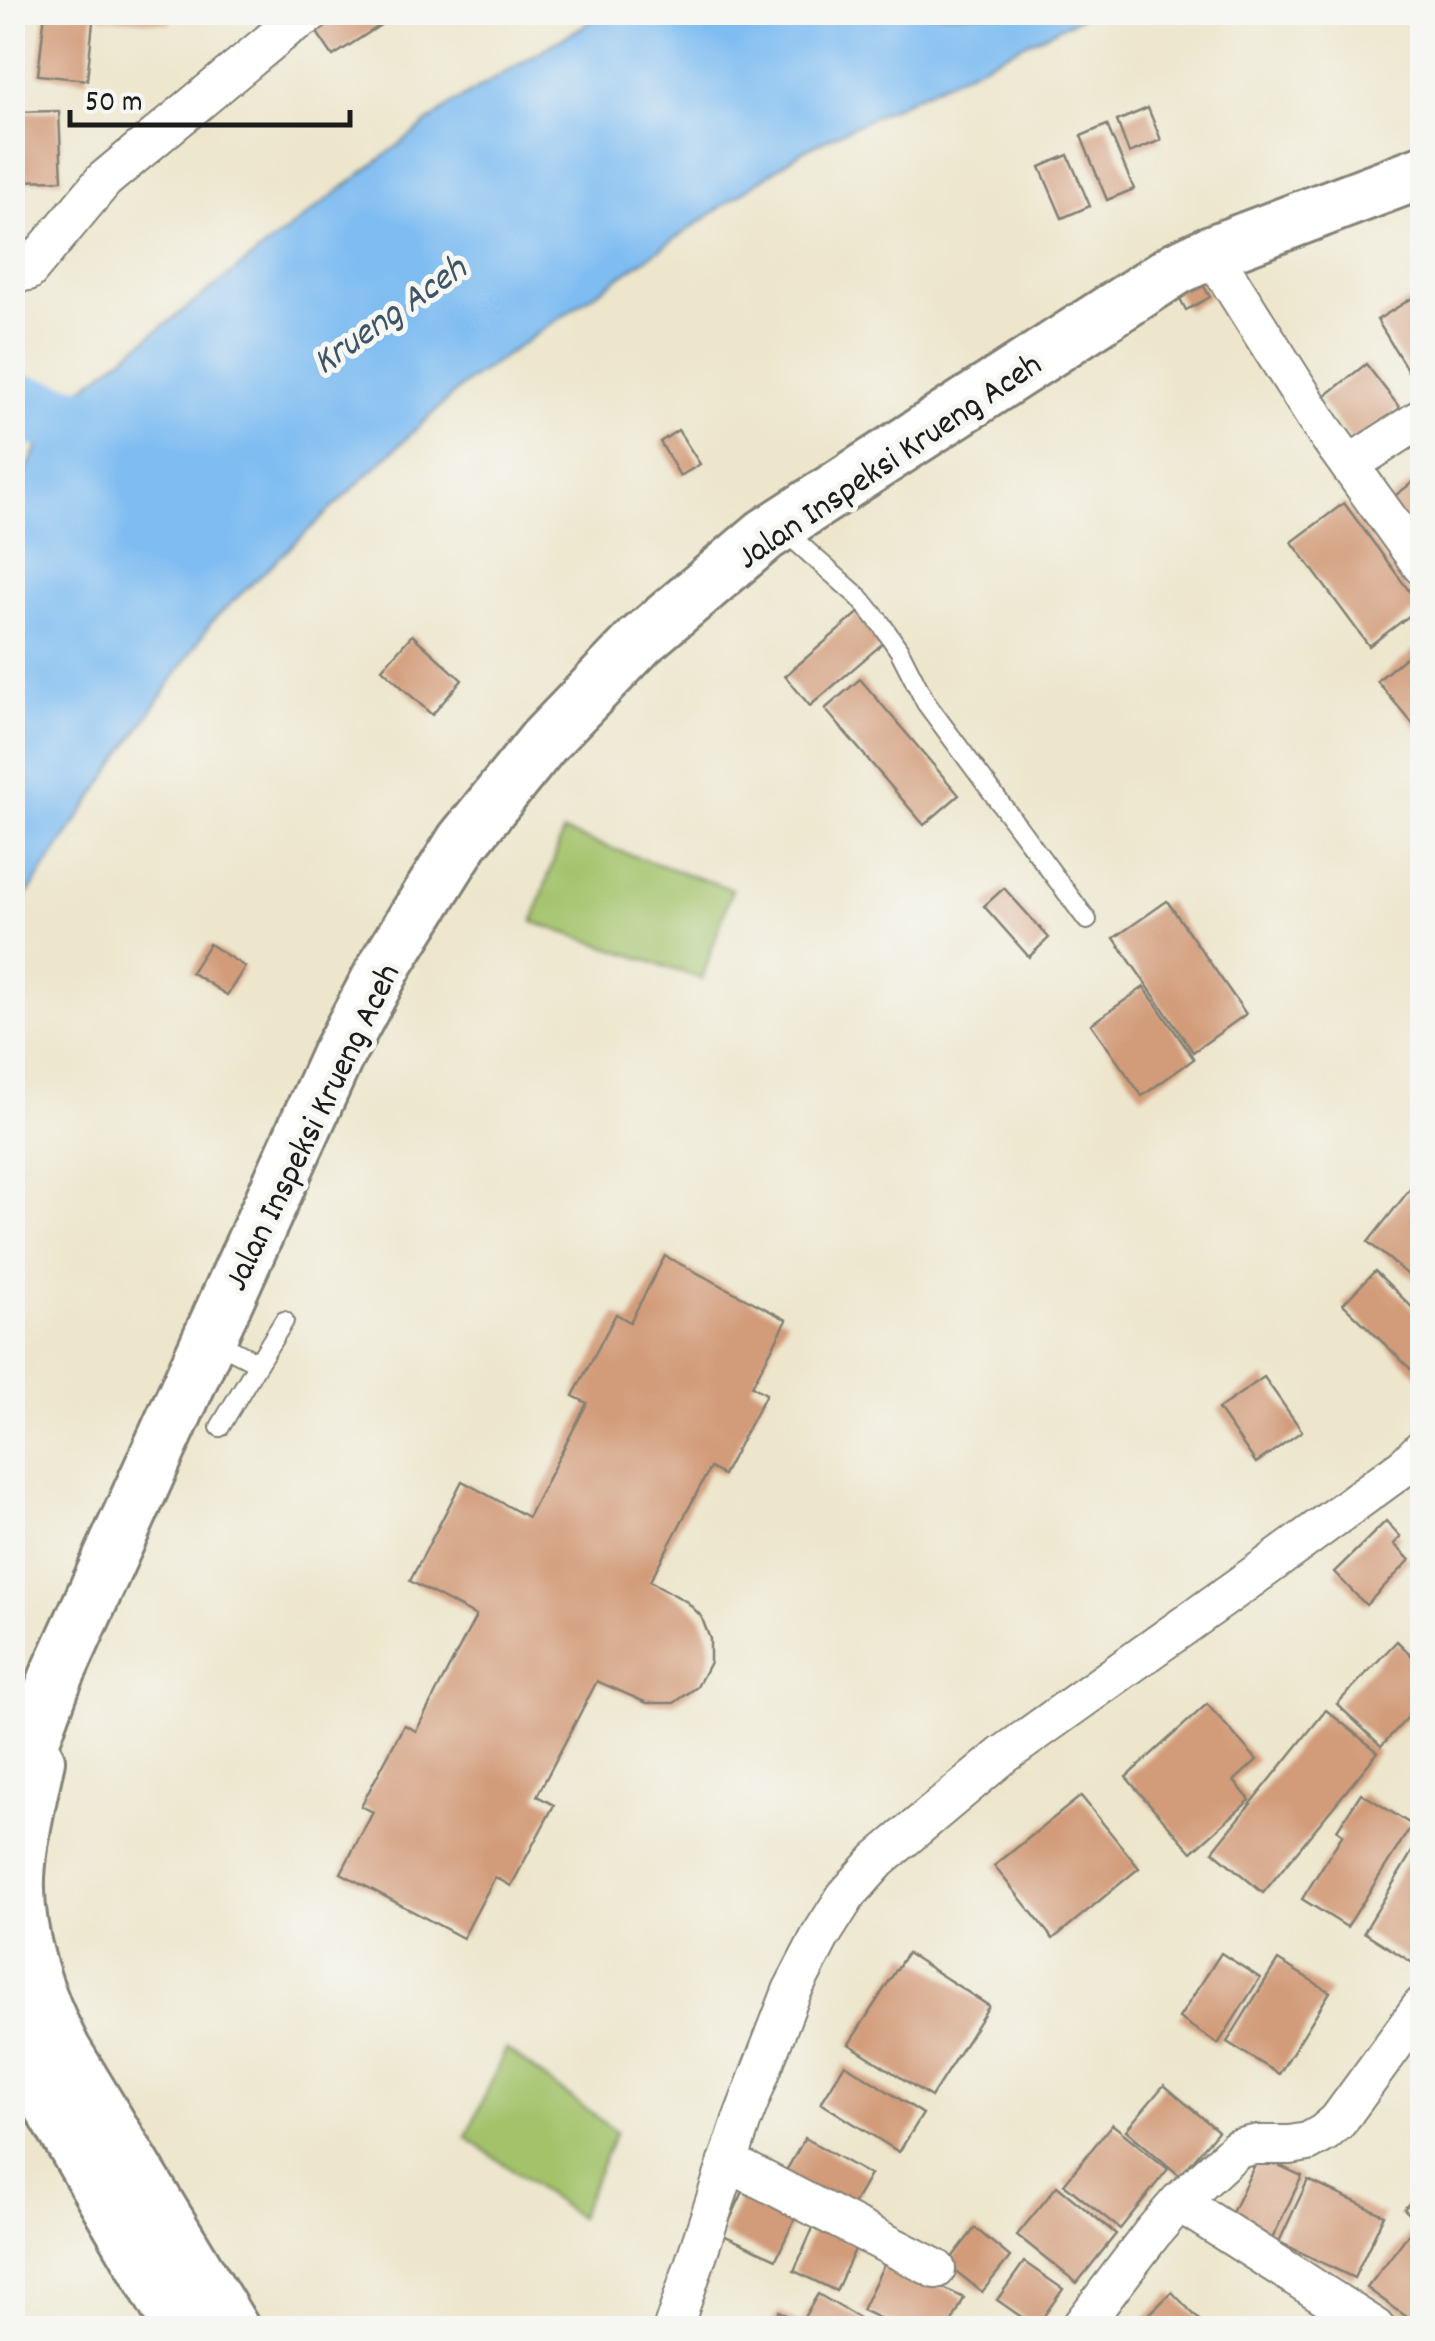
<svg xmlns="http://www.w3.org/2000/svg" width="1435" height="2341" font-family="Dekko,sans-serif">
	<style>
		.green { fill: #a3c26a; stroke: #606f43; stroke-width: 2.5 }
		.water { fill: #7ebcf1; stroke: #4d6c86; stroke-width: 2.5 }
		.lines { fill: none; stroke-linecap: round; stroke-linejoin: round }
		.river { stroke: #7ebcf1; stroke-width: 68 }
		.building { fill: #d29b79 }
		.lane-casing { stroke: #848174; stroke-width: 22 }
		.street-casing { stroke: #848174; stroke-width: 42 }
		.secondary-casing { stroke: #848174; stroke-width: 58 }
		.lane { stroke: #fff; stroke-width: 18 }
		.street { stroke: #fff; stroke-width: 38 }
		.secondary { stroke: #fff; stroke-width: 52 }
		.labels { text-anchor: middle; stroke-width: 10; stroke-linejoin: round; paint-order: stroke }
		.street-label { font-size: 35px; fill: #1c1c1c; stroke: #f6f6f2 }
		.water-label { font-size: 38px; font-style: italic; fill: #3e5467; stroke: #f6f6f2 }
	</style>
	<rect width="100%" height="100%" fill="#f6f6f2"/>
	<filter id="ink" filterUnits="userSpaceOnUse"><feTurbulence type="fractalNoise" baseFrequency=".01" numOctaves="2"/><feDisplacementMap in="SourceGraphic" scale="20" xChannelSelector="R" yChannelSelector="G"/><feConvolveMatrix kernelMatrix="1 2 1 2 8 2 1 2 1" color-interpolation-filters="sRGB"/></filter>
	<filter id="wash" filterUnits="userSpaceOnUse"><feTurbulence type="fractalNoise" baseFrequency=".0048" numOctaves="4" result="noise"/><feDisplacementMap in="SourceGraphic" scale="40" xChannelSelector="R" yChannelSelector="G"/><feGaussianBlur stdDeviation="2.25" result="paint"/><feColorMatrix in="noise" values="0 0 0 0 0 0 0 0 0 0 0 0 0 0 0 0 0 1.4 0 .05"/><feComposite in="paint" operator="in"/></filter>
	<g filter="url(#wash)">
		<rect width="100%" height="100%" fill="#ede6cc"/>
		<g class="green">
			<polygon points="563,832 732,889 702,979 533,922"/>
			<polygon points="506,2049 616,2132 578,2217 466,2137"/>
		</g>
		<polygon class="water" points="605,13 1089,13 804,150 464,384 212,621 13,916 13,497 58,407 452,104"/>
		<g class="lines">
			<polyline class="river" points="12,406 141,437"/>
		</g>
		<g id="blocks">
			<g class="building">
				<polygon points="45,12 94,12 87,80 38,75"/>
				<polygon points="100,12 172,12 171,24 100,17"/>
				<polygon points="338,12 379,12 385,22 333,56 314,28"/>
				<polygon points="1148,108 1161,140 1129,153 1117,121"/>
				<polygon points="59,111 62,180 12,181 12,112"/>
				<polygon points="1107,125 1134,189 1107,200 1081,136"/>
				<polygon points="1068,155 1090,206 1062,218 1040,167"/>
				<polygon points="1195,271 1210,297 1186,310 1172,283"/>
				<polygon points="1422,292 1422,394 1377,320"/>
				<polygon points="1366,364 1400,408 1354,445 1320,400"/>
				<polygon points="678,430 700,464 680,476 660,442"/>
				<polygon points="1422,475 1422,548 1387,502"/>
				<polygon points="1344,503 1421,607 1369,646 1292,542"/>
				<polygon points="862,610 888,639 810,706 785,676"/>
				<polygon points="412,635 462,680 432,715 382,669"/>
				<polygon points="1422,643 1422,735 1377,681"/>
				<polygon points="860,679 959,795 924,825 825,709"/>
				<polygon points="1004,888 1049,938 1029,957 984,906"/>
				<polygon points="1167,901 1246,1014 1193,1052 1114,938"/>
				<polygon points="209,944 245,967 227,995 191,972"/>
				<polygon points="1144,987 1194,1059 1142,1096 1091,1024"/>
				<polygon points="1422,1174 1422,1286 1368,1242"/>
				<polygon points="665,1256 787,1320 752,1386 766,1394 723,1475 710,1468 650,1581 687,1602 701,1616 710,1639 710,1662 697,1687 674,1703 647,1703 597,1681 537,1796 554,1805 511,1886 495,1877 463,1938 341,1873 373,1812 361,1806 404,1725 416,1731 476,1616 410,1581 462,1481 528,1517 587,1403 573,1396 616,1314 630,1322"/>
				<polygon points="1375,1271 1422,1317 1422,1380 1343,1304"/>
				<polygon points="1264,1377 1302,1431 1256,1463 1218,1409"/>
				<polygon points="1386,1521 1401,1537 1394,1544 1410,1560 1366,1605 1334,1572"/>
				<polygon points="1397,1641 1422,1666 1422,1702 1381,1746 1337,1704"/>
				<polygon points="1207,1704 1257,1760 1234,1781 1250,1800 1192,1852 1126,1777"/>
				<polygon points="1326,1710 1378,1752 1263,1893 1213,1851"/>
				<polygon points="1361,1793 1412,1825 1347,1927 1302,1899 1343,1834 1337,1830"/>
				<polygon points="1081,1796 1139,1868 1053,1939 994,1866"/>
				<polygon points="1422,1835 1422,1955 1416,1965 1364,1932"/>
				<polygon points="907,1953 989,2006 931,2097 849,2044"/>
				<polygon points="1221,1953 1260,1978 1218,2044 1179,2018"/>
				<polygon points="1278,1960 1330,1992 1279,2074 1227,2042"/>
				<polygon points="845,2064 923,2114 899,2152 821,2103"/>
				<polygon points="1164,2085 1218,2131 1180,2176 1126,2130"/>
				<polygon points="1112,2124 1168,2169 1120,2229 1064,2184"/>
				<polygon points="805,2138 870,2175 848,2213 783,2176"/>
				<polygon points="1259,2156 1302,2176 1272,2239 1229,2219"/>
				<polygon points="1308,2180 1384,2215 1354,2278 1279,2242"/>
				<polygon points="747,2183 800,2208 776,2259 723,2235"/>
				<polygon points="1057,2186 1116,2234 1077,2283 1017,2235"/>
				<polygon points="1422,2189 1422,2226 1404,2209"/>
				<polygon points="814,2226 857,2245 836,2291 794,2271"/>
				<polygon points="975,2228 1010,2257 982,2292 947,2264"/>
				<polygon points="1410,2232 1422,2242 1422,2328 1367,2288"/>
				<polygon points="886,2260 964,2298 949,2328 900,2328 862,2310"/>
				<polygon points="1024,2262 1063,2289 1036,2327 997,2300"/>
				<polygon points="1172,2292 1207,2328 1135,2328"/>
				<polygon points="818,2294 876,2328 768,2328 779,2311 800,2324"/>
			</g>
		</g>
	</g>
	<g filter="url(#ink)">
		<use href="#blocks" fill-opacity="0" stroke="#848174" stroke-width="2.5"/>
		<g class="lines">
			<g class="lane-casing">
				<g id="lane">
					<polyline points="782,529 860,598 882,625 899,650 926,703 1087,920"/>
					<polyline points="215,1341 258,1363 284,1321"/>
					<polyline points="220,1427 258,1363"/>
				</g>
			</g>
			<g class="street-casing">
				<g id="street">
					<polyline points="1211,252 1321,426 1422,566"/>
					<polyline points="12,274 28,271 104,180 288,27 313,12"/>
					<polyline points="1349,465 1422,418"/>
					<polyline points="728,2162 936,2269"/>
					<polyline points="1179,2202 1376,2328"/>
					<polyline points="673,2328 742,2120 792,1991 820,1937 846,1896 878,1860 1002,1756 1265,1568 1406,1465 1422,1449"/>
					<polyline points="1080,2328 1153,2232 1179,2202 1237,2149 1254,2145 1290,2145 1308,2142 1324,2133 1338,2121 1422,2006"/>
				</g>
			</g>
			<g class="secondary-casing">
				<g id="secondary">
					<path d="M38,1760C30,1798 20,1837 18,1877C16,1938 37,1997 64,2050L232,2328"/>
					<polyline points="12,1797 55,1680 337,1056 389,959 463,841 544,741 640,641 765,535 1177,268 1211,252 1422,172"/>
					<polyline points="12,2025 45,2096 180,2328"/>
				</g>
			</g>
			<use href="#lane" class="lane"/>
			<use href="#street" class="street"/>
			<use href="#secondary" class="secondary"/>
		</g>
	</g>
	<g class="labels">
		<g class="street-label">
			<text transform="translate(888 459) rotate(-34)" y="12">Jalan Inspeksi Krueng Aceh</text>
			<text transform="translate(310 1126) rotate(-64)" y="12">Jalan Inspeksi Krueng Aceh</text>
		</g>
		<g class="water-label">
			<text transform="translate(388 313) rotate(-35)" y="13">Krueng Aceh</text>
		</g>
	</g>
	<rect width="1435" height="2341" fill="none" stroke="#f6f6f2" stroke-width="50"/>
	<path d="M70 110v15h280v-15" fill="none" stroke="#1c1c1c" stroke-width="5"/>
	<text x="85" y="110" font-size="30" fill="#1c1c1c" stroke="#f6f6f2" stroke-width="8" paint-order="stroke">50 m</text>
</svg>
